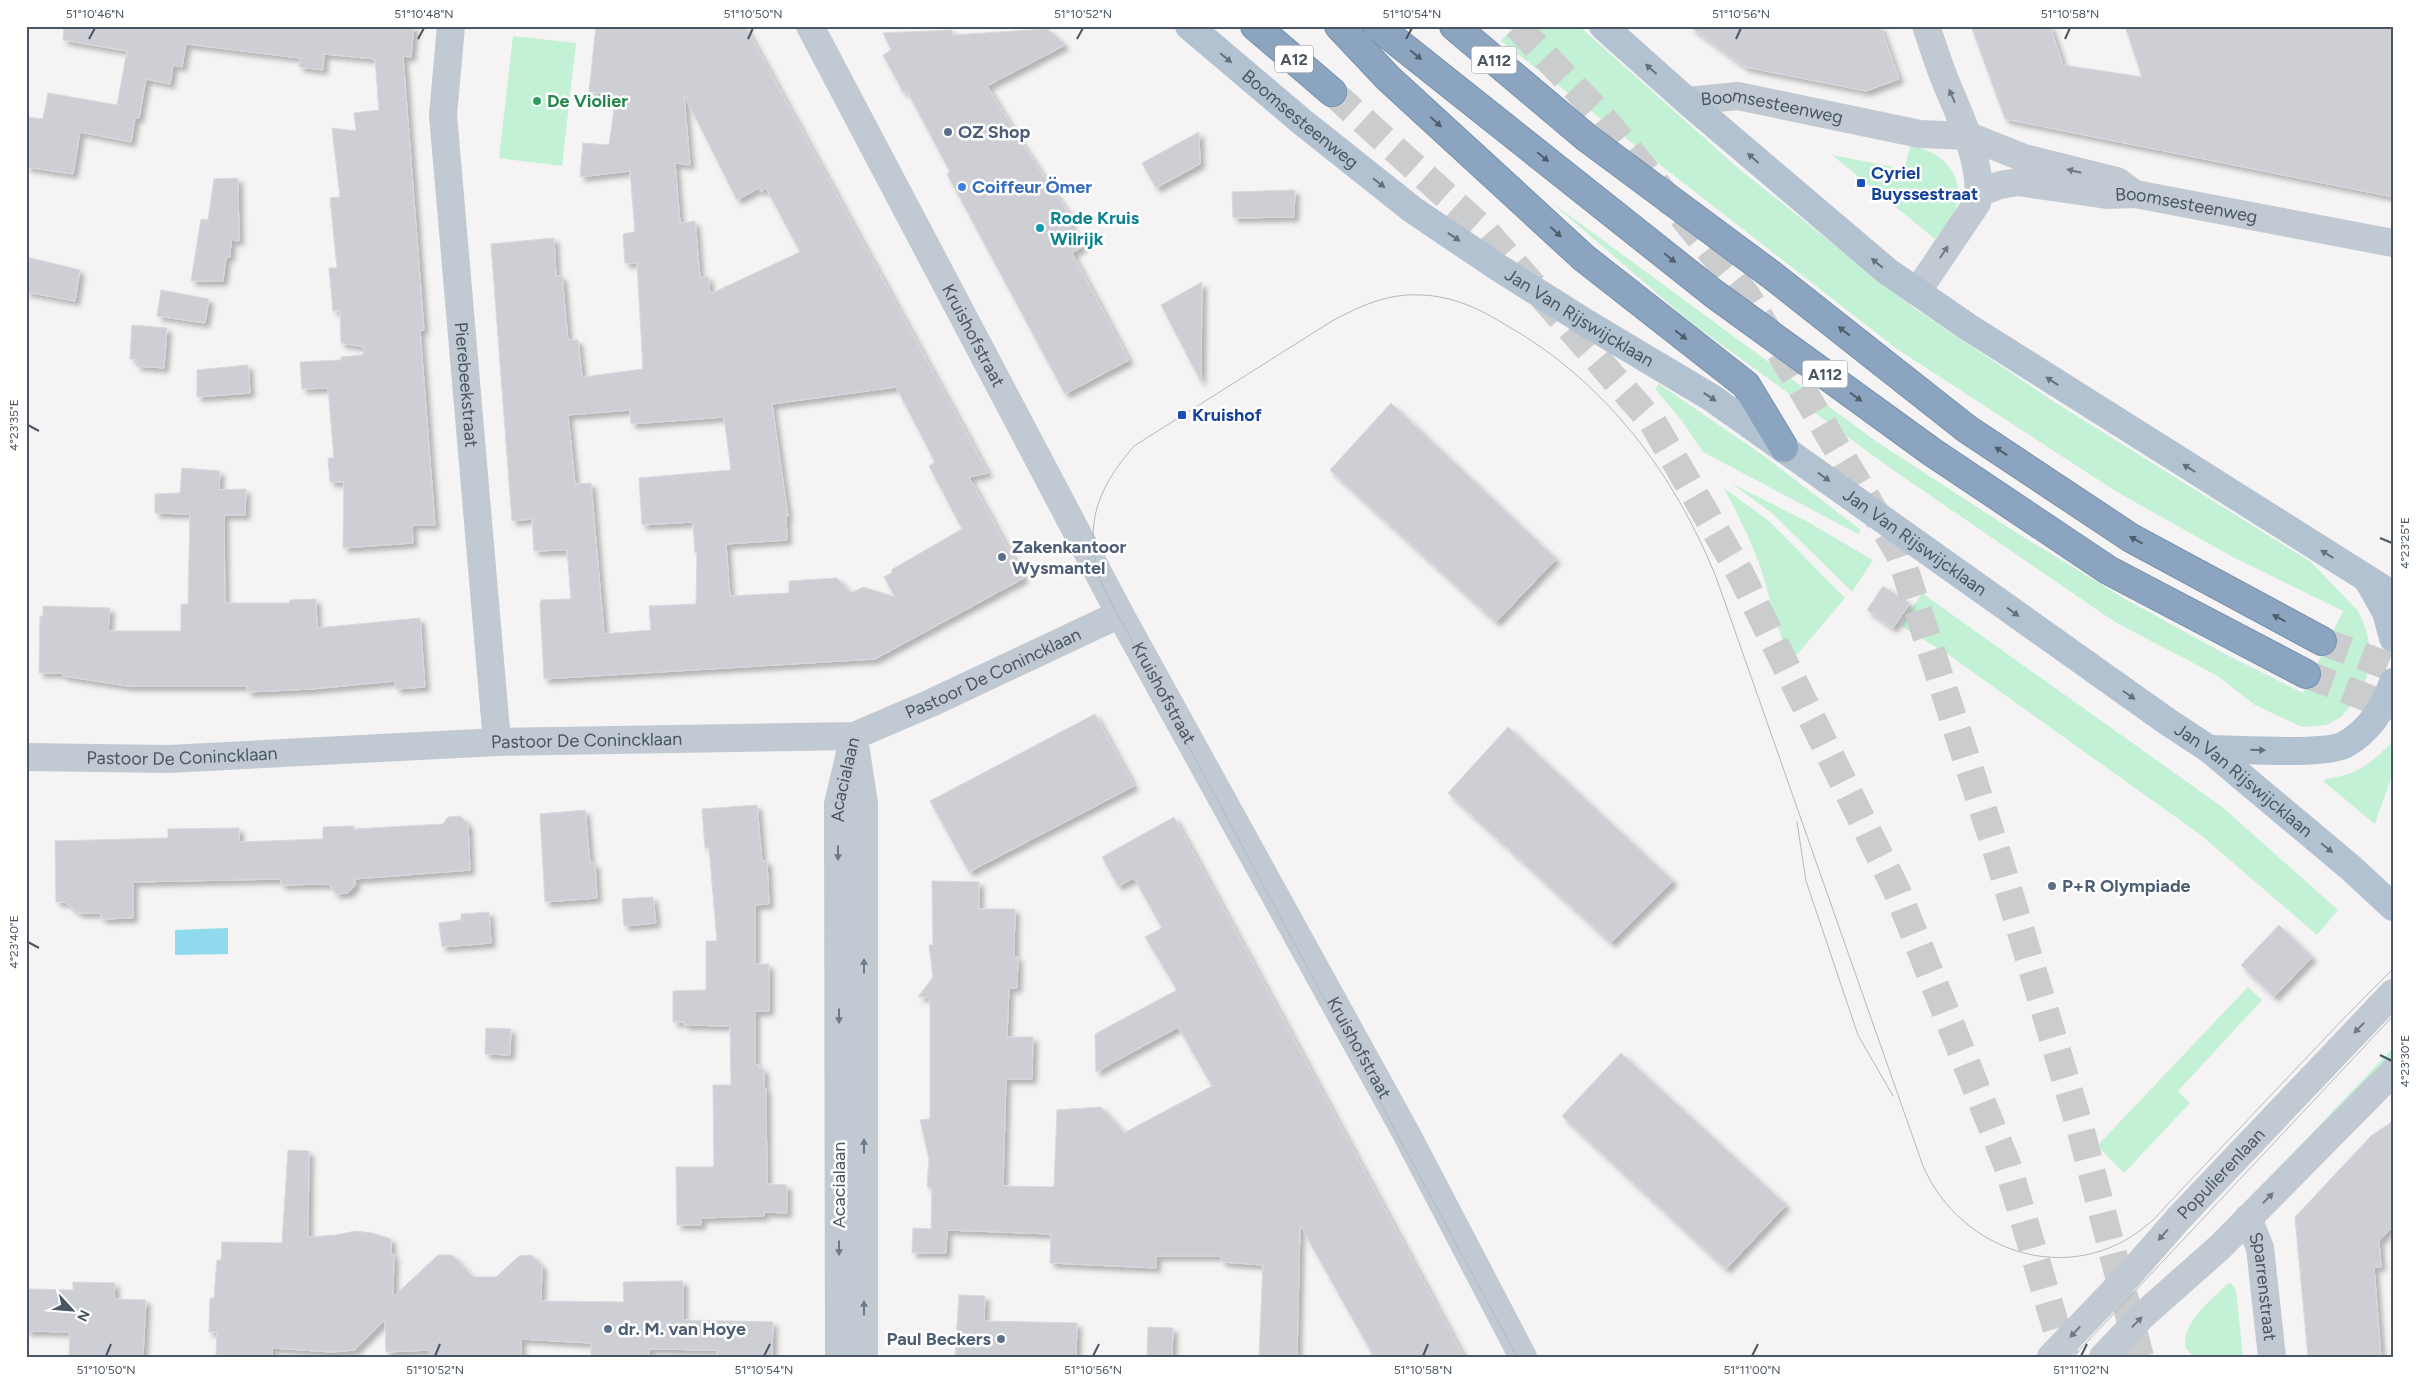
<svg xmlns="http://www.w3.org/2000/svg" width="2419" height="1383" font-family="Figtree,sans-serif">
	<style>
		.green { fill: #c3f1d5 }
		.water { fill: #90daee }
		.building { fill: #cdcfd5; stroke: #d7d9de; fill-rule: evenodd; filter: url(#shadow) }
		.lines { fill: none; stroke-linecap: round; stroke-linejoin: round }
		.highway-tunnel { stroke: #caccce; stroke-width: 28; stroke-dasharray: 28 14; stroke-linecap: butt }
		.highway-casing { stroke: #7690ad; stroke-width: 30 }
		.minor { stroke: #c1cad2; stroke-width: 28 }
		.major { stroke: #b3c2d1; stroke-width: 28 }
		.highway { stroke: #8ba5c1; stroke-width: 28 }
		.tram { stroke: #b5b8bd; stroke-width: 1 }
		.oneway { fill: #505e6b }
		.oneway2 { fill: #64717d }
		.oneway3 { fill: #6e7983 }
		.ticks { fill: none; stroke: #4a5661; stroke-width: 2 }
		.leisure-dot { fill: #2e9e5b; stroke: #fff; stroke-width: 2 }
		.service-dot { fill: #5c6f8a; stroke: #fff; stroke-width: 2 }
		.transit-dot { fill: #1a4fb4; stroke: #fff; stroke-width: 2 }
		.shop-dot { fill: #3f7fe0; stroke: #fff; stroke-width: 2 }
		.culture-dot { fill: #0f9aa8; stroke: #fff; stroke-width: 2 }
		.labels { text-anchor: middle; stroke-width: 5; stroke-linejoin: round; paint-order: stroke }
		.shield { fill: #fff; stroke: #808990; stroke-width: 1 }
		.shield-label { font-size: 16px; font-weight: bold; fill: #4a5661 }
		.leisure-label { font-size: 18px; font-weight: bold; fill: #27864d; stroke: #fff; text-anchor: start }
		.street-label { font-size: 18px; fill: #4a5661; stroke: #fff }
		.service-label { font-size: 18px; font-weight: bold; fill: #4e5e75; stroke: #fff; text-anchor: start }
		.transit-label { font-size: 18px; font-weight: bold; fill: #164399; stroke: #fff; text-anchor: start }
		.shop-label { font-size: 18px; font-weight: bold; fill: #366cbe; stroke: #fff; text-anchor: start }
		.culture-label { font-size: 18px; font-weight: bold; fill: #0d838f; stroke: #fff; text-anchor: start }
		.neatline { fill: none; stroke: #4a5661; stroke-width: 2 }
		.ticks-label { font-size: 12px; text-anchor: middle; fill: #4a5661 }
	</style>
	<defs>
		<filter id="shadow"><feDropShadow dx="4.5" dy="4.5" stdDeviation="2.5" flood-color="#0004"/></filter>
	</defs>
	<rect width="100%" height="100%" fill="#f5f3f3"/>
	<g class="green">
		<polygon points="1514,26 1579,26 1739,169 1914,308 2056,403 2311,562 2358,611 2366,629 2370,650 2367,677 2354,702 2341,717 2326,725 2302,727 2255,705 2216,675 2115,622 1893,470 1688,320 1551,202 1877,442 2020,535 2127,600 2223,653 2303,693 2343,611 2233,557 2117,492 1897,349 1501,41"/>
		<polygon points="513,36 576,43 562,166 499,158"/>
		<path d="M1910,146C1944,150 1969,180 1954,214C1950,223 1941,231 1935,239L1832,155L1904,169Z"/>
		<polygon points="1659,384 1764,456 1861,530 1858,534 1703,452 1682,421 1655,389"/>
		<polygon points="1731,483 1806,521 1873,560 1852,592 1773,514"/>
		<path d="M1724,488L1769,521L1845,598L1790,663C1779,633 1771,602 1762,572C1752,542 1738,515 1724,488Z"/>
		<polygon points="1922,593 2222,807 2338,910 2317,935 2202,836 1949,655 1901,626"/>
		<path d="M2393,741V772L2375,824L2323,781L2325,779C2357,775 2371,764 2393,741Z"/>
		<polygon points="2248,987 2262,1000 2178,1091 2190,1103 2124,1173 2097,1146"/>
		<polygon points="2393,1048 2393,1058 2212,1238"/>
		<path d="M2231,1283L2236,1290L2243,1357H2194L2185,1347C2184,1319 2209,1303 2227,1284Z"/>
	</g>
	<polygon class="water" points="228,928 228,954 175,955 175,930"/>
	<g class="building">
		<polygon points="64,26 414,26 411,57 403,56 424,330 420,330 435,525 412,525 413,543 343,548 344,482 330,482 328,458 334,458 328,388 302,389 300,362 341,360 341,357 363,355 364,347 341,343 340,311 333,311 329,268 337,268 330,198 340,197 332,128 356,131 354,113 379,110 375,59 324,54 323,70 299,67 300,58 186,44 182,67 173,65 170,84 146,79 139,118 135,118 131,142 80,132 73,174 26,167 26,117 43,119 48,93 117,105 127,51 63,40"/>
		<path d="M596,26H745L988,473L969,477L1024,578L875,659L544,679L540,604L541,600L571,599L567,550L534,551L532,519L512,521L491,244L554,238L556,276H562L568,340H578L582,377L643,369L637,263H625L623,234L635,232L630,171L580,177L583,143L609,145L616,95L589,92ZM684,95L737,200L759,188L761,192L766,188L800,252L710,294L708,276L700,277L695,221L680,223L675,163L690,165ZM896,387L935,462L929,466L962,529L891,570L893,572L884,577L895,597L863,587L851,593L837,578L789,581V593L730,596L726,544L787,540L786,516H788L772,404ZM630,410L631,424L724,417L731,470L639,478L642,525L693,522L695,553L697,552L696,604L649,606L651,630L604,634L591,483L575,484L568,415Z"/>
		<polygon points="1689,26 1880,26 1899,79 1866,91 1745,67"/>
		<polygon points="1971,26 2050,26 2063,65 2142,77 2125,26 2393,26 2393,197 2005,119"/>
		<polygon points="1048,29 1065,45 987,86 1021,142 1073,220 1069,222 1082,247 1072,253 1129,360 1065,394 947,174 950,172 907,91 903,92 883,55 891,50 883,33 952,30 953,35"/>
		<polygon points="1199,132 1200,164 1156,188 1142,163"/>
		<polygon points="238,178 239,241 231,240 230,257 226,257 223,281 191,281 201,219 208,220 214,179"/>
		<polygon points="1295,190 1294,217 1233,218 1232,192"/>
		<polygon points="26,257 80,270 75,301 26,292"/>
		<polygon points="1202,282 1201,382 1161,305"/>
		<polygon points="161,290 209,299 205,323 157,316"/>
		<polygon points="132,325 167,328 164,368 136,366 137,359 130,359"/>
		<polygon points="248,365 250,393 197,397 197,370"/>
		<polygon points="1391,403 1556,559 1496,622 1330,470"/>
		<polygon points="182,468 220,471 219,490 246,489 245,515 224,515 225,603 289,603 290,600 316,599 317,628 420,618 425,687 396,689 395,681 312,689 247,692 247,686 128,686 63,676 62,673 39,673 40,616 43,616 43,606 110,608 108,631 181,631 181,604 188,604 190,514 155,513 155,494 180,493"/>
		<polygon points="1883,586 1910,603 1893,628 1867,610"/>
		<polygon points="1095,714 1134,786 969,872 930,801"/>
		<polygon points="1508,727 1673,881 1611,943 1448,793"/>
		<polygon points="757,805 762,861 767,861 769,904 755,905 755,964 769,964 769,1011 755,1011 755,1065 759,1065 759,1069 764,1069 764,1088 766,1088 767,1184 787,1185 787,1213 764,1212 764,1216 701,1218 701,1225 677,1225 676,1167 714,1167 713,1085 731,1085 730,1026 684,1025 684,1022 673,1022 673,991 706,990 706,941 717,941 709,848 705,848 702,809"/>
		<polygon points="585,810 590,863 595,863 597,898 545,902 540,814"/>
		<polygon points="460,816 468,824 470,870 355,879 355,886 348,893 336,894 329,884 281,885 281,879 133,882 133,918 101,919 101,913 79,913 65,902 56,902 55,841 168,838 168,829 239,828 239,842 323,839 323,827 354,826 354,829 443,824 448,817"/>
		<polygon points="1174,817 1288,1028 1464,1357 1374,1357 1300,1225 1297,1357 1259,1357 1263,1265 1222,1262 1221,1256 1156,1256 1156,1268 1050,1263 1051,1234 947,1230 946,1253 912,1253 913,1228 931,1229 932,1189 927,1186 929,1159 920,1120 930,1119 930,997 918,997 933,977 929,945 933,945 932,881 979,882 979,909 1015,909 1014,957 1018,957 1017,988 1009,988 1007,1037 1033,1037 1032,1079 1006,1079 1003,1186 1054,1187 1057,1110 1101,1107 1124,1133 1212,1086 1178,1027 1096,1072 1095,1034 1177,990 1145,937 1162,928 1134,878 1118,886 1102,857"/>
		<polygon points="653,897 656,923 624,926 622,899"/>
		<polygon points="489,912 491,943 442,947 439,923 461,920 461,914"/>
		<polygon points="2279,925 2312,957 2274,997 2241,965"/>
		<polygon points="486,1028 511,1029 510,1055 485,1054"/>
		<polygon points="1621,1053 1786,1205 1726,1269 1562,1116"/>
		<polygon points="2393,1121 2393,1226 2379,1241 2381,1267 2374,1267 2381,1357 2308,1357 2295,1217 2371,1136"/>
		<polygon points="288,1150 309,1151 308,1237 336,1235 356,1231 372,1233 391,1239 391,1254 394,1254 393,1297 438,1255 452,1255 473,1277 496,1277 519,1256 531,1255 542,1266 541,1301 624,1302 623,1282 683,1281 683,1320 773,1322 772,1357 717,1357 717,1350 649,1349 649,1356 591,1357 591,1343 521,1339 521,1357 430,1357 430,1350 386,1352 385,1320 355,1350 332,1352 272,1348 272,1357 216,1355 217,1332 209,1332 210,1298 214,1298 217,1260 221,1260 222,1242 282,1243"/>
		<polygon points="73,1282 115,1283 114,1299 146,1300 143,1357 69,1357 70,1332 26,1331 26,1289 73,1290"/>
		<polygon points="959,1295 985,1296 984,1321 1077,1323 1076,1357 955,1357"/>
		<polygon points="1148,1327 1173,1328 1172,1357 1147,1357"/>
	</g>
	<g class="lines">
		<g class="highway-tunnel">
			<polyline points="1517,26 1598,112 1747,296 1900,555 1999,859 2081,1131 2140,1357"/>
			<polyline points="1332,92 1487,233 1653,423 1740,573 1896,889 2008,1167 2065,1357"/>
			<polyline points="2322,641 2393,668"/>
			<polyline points="2306,674 2393,708"/>
		</g>
		<g class="highway-casing">
			<g id="highway">
				<polyline points="1255,26 1332,92"/>
				<polyline points="1339,26 1388,78 1584,258 1746,385 1784,448"/>
				<polyline points="1377,26 1713,293 1932,452 2108,570 2306,674"/>
				<polyline points="1454,26 1587,138 1773,276 1967,429 2131,538 2322,641"/>
			</g>
		</g>
		<g class="minor">
			<path id="s1" d="M451,26L443,115L497,742"/>
			<path id="s2" d="M810,26L1120,614L1406,1133L1523,1357"/>
			<path id="s3" d="M1687,101L1738,96L1920,134L1969,136L2024,158L2117,181L2135,194"/>
			<path id="s4" d="M1979,193L2000,185L2018,182L2107,195L2135,194L2393,243"/>
			<path d="M1917,292L1977,203C1985,169 1960,116 1947,85C1939,66 1933,46 1926,26"/>
			<polyline points="856,751 864,804 864,1357"/>
			<path id="s5" d="M26,757L168,759L497,742L854,736L931,703L1120,614"/>
			<path id="s6" d="M2248,1218L2260,1248L2272,1357"/>
			<path id="s7" d="M839,1357L838,804L854,736"/>
			<path id="s8" d="M2051,1357L2130,1274L2179,1218L2393,993"/>
			<polyline points="2103,1357 2142,1316 2220,1247 2393,1072"/>
		</g>
		<g class="major">
			<path id="s9" d="M1189,26L1301,121L1413,210L1499,268L1588,324L1712,398L2168,722L2209,749L2351,868L2393,907"/>
			<polyline points="1603,26 1687,101 1887,271 1968,327 2393,595"/>
			<polyline points="2369,582 2386,612 2393,638"/>
			<path d="M2209,749C2236,749 2327,756 2346,744C2370,730 2384,708 2393,682"/>
		</g>
		<use href="#highway" class="highway"/>
		<g class="tram">
			<polyline points="1797,822 1806,881 1858,1035 1893,1096"/>
			<path d="M1517,1357L1104,589C1082,531 1094,492 1134,446L1332,321C1360,306 1388,293 1421,295C1453,296 1480,309 1506,325C1605,381 1674,473 1716,577L1923,1166C1961,1253 2071,1289 2147,1225C2154,1220 2160,1213 2166,1206L2345,1017L2393,969"/>
			<polyline points="2073,1357 2393,1016"/>
		</g>
	</g>
	<defs><path id="oneway-solid" d="M-6-.8H1V-3.2L6.5 0L1 3.2V.8H-6Z" transform="scale(1.25)"/></defs>
	<g class="oneway">
		<use href="#oneway-solid" transform="translate(1416 55) rotate(39)"/>
		<use href="#oneway-solid" transform="translate(1436 122) rotate(43)"/>
		<use href="#oneway-solid" transform="translate(1543 157) rotate(39)"/>
		<use href="#oneway-solid" transform="translate(1556 232) rotate(43)"/>
		<use href="#oneway-solid" transform="translate(1670 258) rotate(39)"/>
		<use href="#oneway-solid" transform="translate(1844 331) rotate(-142)"/>
		<use href="#oneway-solid" transform="translate(1681 335) rotate(38)"/>
		<use href="#oneway-solid" transform="translate(1856 397) rotate(36)"/>
		<use href="#oneway-solid" transform="translate(2001 451) rotate(-146)"/>
		<use href="#oneway-solid" transform="translate(2136 540) rotate(-151)"/>
		<use href="#oneway-solid" transform="translate(2279 618) rotate(-152)"/>
	</g>
	<g class="oneway2">
		<use href="#oneway-solid" transform="translate(1226 58) rotate(40)"/>
		<use href="#oneway-solid" transform="translate(1651 69) rotate(-138)"/>
		<use href="#oneway-solid" transform="translate(1753 158) rotate(-139)"/>
		<use href="#oneway-solid" transform="translate(1379 183) rotate(38)"/>
		<use href="#oneway-solid" transform="translate(1454 237) rotate(34)"/>
		<use href="#oneway-solid" transform="translate(1877 263) rotate(-140)"/>
		<use href="#oneway-solid" transform="translate(2052 381) rotate(-147)"/>
		<use href="#oneway-solid" transform="translate(1710 397) rotate(33)"/>
		<use href="#oneway-solid" transform="translate(2189 468) rotate(-148)"/>
		<use href="#oneway-solid" transform="translate(1824 477) rotate(36)"/>
		<use href="#oneway-solid" transform="translate(2327 554) rotate(-148)"/>
		<use href="#oneway-solid" transform="translate(2013 612) rotate(36)"/>
		<use href="#oneway-solid" transform="translate(2129 695) rotate(35)"/>
		<use href="#oneway-solid" transform="translate(2258 750) rotate(1)"/>
		<use href="#oneway-solid" transform="translate(2327 848) rotate(39)"/>
	</g>
	<g class="oneway3">
		<use href="#oneway-solid" transform="translate(1952 96) rotate(-113)"/>
		<use href="#oneway-solid" transform="translate(2074 171) rotate(-166)"/>
		<use href="#oneway-solid" transform="translate(1944 252) rotate(-56)"/>
		<use href="#oneway-solid" transform="translate(838 853) rotate(90)"/>
		<use href="#oneway-solid" transform="translate(864 966) rotate(-90)"/>
		<use href="#oneway-solid" transform="translate(839 1016) rotate(90)"/>
		<use href="#oneway-solid" transform="translate(2359 1028) rotate(134)"/>
		<use href="#oneway-solid" transform="translate(864 1146) rotate(-90)"/>
		<use href="#oneway-solid" transform="translate(2268 1198) rotate(-46)"/>
		<use href="#oneway-solid" transform="translate(2163 1235) rotate(132)"/>
		<use href="#oneway-solid" transform="translate(839 1248) rotate(90)"/>
		<use href="#oneway-solid" transform="translate(864 1308) rotate(-90)"/>
		<use href="#oneway-solid" transform="translate(2137 1322) rotate(-46)"/>
		<use href="#oneway-solid" transform="translate(2075 1332) rotate(133)"/>
	</g>
	<path class="ticks" d="M89,39L95,28M418,39L424,28M748,39L753,28M1077,39L1083,28M1406,39L1412,28M1736,39L1741,28M2065,39L2070,28M28,425L39,431M2380,538L2392,543M28,942L39,948M2380,1055L2392,1061M106,1356L111,1344M435,1356L440,1344M764,1356L770,1344M1093,1356L1099,1344M1423,1356L1428,1344M1752,1356L1758,1344M2081,1356L2087,1344"/>
	<circle class="leisure-dot" cx="537" cy="101" r="5"/>
	<g class="service-dot">
		<circle cx="948" cy="132" r="5"/>
		<circle cx="1002" cy="557" r="5"/>
		<circle cx="2052" cy="886" r="5"/>
		<circle cx="608" cy="1329" r="5"/>
		<circle cx="1001" cy="1339" r="5"/>
	</g>
	<g class="transit-dot">
		<rect x="1856" y="178" width="10" height="10" rx="2.5"/>
		<rect x="1177" y="410" width="10" height="10" rx="2.5"/>
	</g>
	<circle class="shop-dot" cx="962" cy="187" r="5"/>
	<circle class="culture-dot" cx="1040" cy="228" r="5"/>
	<g class="labels">
		<g class="shield">
			<rect x="1275" y="45.5" width="38" height="27" rx="4"/>
			<rect x="1471.5" y="46.5" width="45" height="27" rx="4"/>
			<rect x="1802.5" y="360.5" width="45" height="27" rx="4"/>
		</g>
		<g class="shield-label">
			<text x="1294" y="65">A12</text>
			<text x="1494" y="66">A112</text>
			<text x="1825" y="380">A112</text>
		</g>
		<g class="leisure-label">
			<text x="547" y="107">De Violier</text>
		</g>
		<g class="street-label">
			<text dy="6" stroke="none"><textPath href="#s3" startOffset="86">Boomsesteenweg</textPath></text>
			<text dy="6" stroke="none"><textPath href="#s9" startOffset="145">Boomsesteenweg</textPath></text>
			<text dy="6" stroke="none"><textPath href="#s4" startOffset="211">Boomsesteenweg</textPath></text>
			<text dy="6" stroke="none"><textPath href="#s9" startOffset="488">Jan Van Rijswijcklaan</textPath></text>
			<text dy="6" stroke="none"><textPath href="#s2" startOffset="350">Kruishofstraat</textPath></text>
			<text dy="6" stroke="none"><textPath href="#s1" startOffset="360">Pierebeekstraat</textPath></text>
			<text dy="6" stroke="none"><textPath href="#s9" startOffset="892">Jan Van Rijswijcklaan</textPath></text>
			<text dy="6" stroke="none"><textPath href="#s5" startOffset="981">Pastoor De Conincklaan</textPath></text>
			<text dy="6" stroke="none"><textPath href="#s2" startOffset="755">Kruishofstraat</textPath></text>
			<text dy="6" stroke="none"><textPath href="#s5" startOffset="561">Pastoor De Conincklaan</textPath></text>
			<text dy="6" stroke="none"><textPath href="#s5" startOffset="156">Pastoor De Conincklaan</textPath></text>
			<text dy="6" stroke="none"><textPath href="#s9" startOffset="1298">Jan Van Rijswijcklaan</textPath></text>
			<text dy="6" stroke="none"><textPath href="#s7" startOffset="578">Acacialaan</textPath></text>
			<text dy="6" stroke="none"><textPath href="#s2" startOffset="1160">Kruishofstraat</textPath></text>
			<text dy="6" stroke="none"><textPath href="#s8" startOffset="250">Populierenlaan</textPath></text>
			<text transform="translate(839 1185) rotate(-90)" y="6">Acacialaan</text>
			<text dy="6" stroke="none"><textPath href="#s6" startOffset="71">Sparrenstraat</textPath></text>
		</g>
		<g class="service-label">
			<text x="958" y="138">OZ Shop</text>
			<text x="1012" y="553">Zakenkantoor<tspan x="1012" dy="21">Wysmantel</tspan></text>
			<text x="2062" y="892">P+R Olympiade</text>
			<text x="618" y="1335">dr. M. van Hoye</text>
			<text x="991" y="1345" text-anchor="end">Paul Beckers</text>
		</g>
		<g class="transit-label">
			<text x="1871" y="179">Cyriel<tspan x="1871" dy="21">Buyssestraat</tspan></text>
			<text x="1192" y="421">Kruishof</text>
		</g>
		<g class="shop-label">
			<text x="972" y="193">Coiffeur Ömer</text>
		</g>
		<g class="culture-label">
			<text x="1050" y="224">Rode Kruis<tspan x="1050" dy="21">Wilrijk</tspan></text>
		</g>
	</g>
	<rect width="2419" height="1383" fill="none" stroke="#ffffff" stroke-width="55"/>
	<g transform="translate(72 1310) rotate(116)" stroke="#ffffff" stroke-width="4" paint-order="stroke">
	<path d="M0-4L9 19L0 12L-9 19Z" fill="#4a5661"/>
	<text y="-8" font-size="14" font-weight="bold" text-anchor="middle" fill="#4a5661">N</text>
	</g>
	<rect x="28" y="28" width="2364" height="1328" class="neatline"/>
	<g class="ticks-label">
		<text x="95" y="18">51°10'46"N</text>
		<text x="424" y="18">51°10'48"N</text>
		<text x="753" y="18">51°10'50"N</text>
		<text x="1083" y="18">51°10'52"N</text>
		<text x="1412" y="18">51°10'54"N</text>
		<text x="1741" y="18">51°10'56"N</text>
		<text x="2070" y="18">51°10'58"N</text>
		<text transform="translate(14 425) rotate(-90)" y="4">4°23'35"E</text>
		<text transform="translate(2405 543) rotate(-90)" y="4">4°23'25"E</text>
		<text transform="translate(14 942) rotate(-90)" y="4">4°23'40"E</text>
		<text transform="translate(2405 1061) rotate(-90)" y="4">4°23'30"E</text>
		<text x="106" y="1374">51°10'50"N</text>
		<text x="435" y="1374">51°10'52"N</text>
		<text x="764" y="1374">51°10'54"N</text>
		<text x="1093" y="1374">51°10'56"N</text>
		<text x="1423" y="1374">51°10'58"N</text>
		<text x="1752" y="1374">51°11'00"N</text>
		<text x="2081" y="1374">51°11'02"N</text>
	</g>
</svg>
